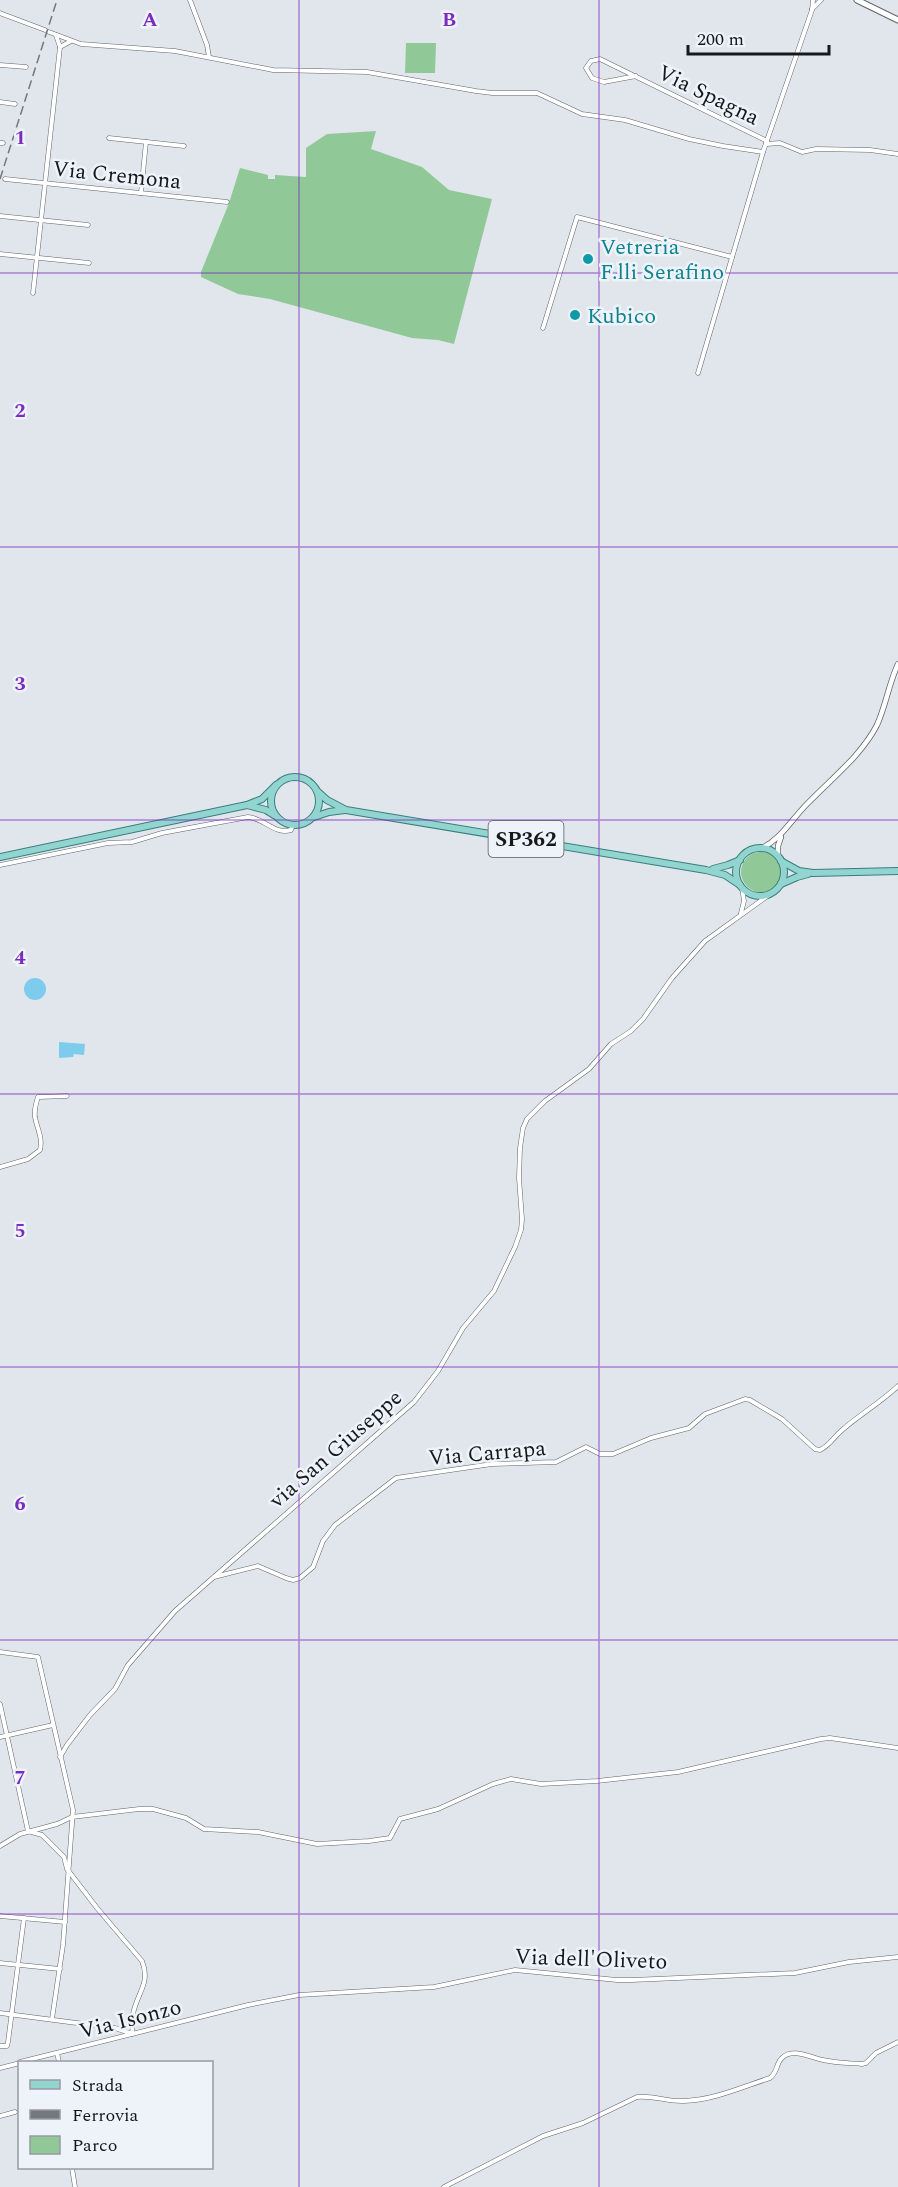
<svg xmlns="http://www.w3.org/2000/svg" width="898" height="2187" font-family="Spectral,serif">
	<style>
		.green { fill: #90c898 }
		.water { fill: #7dcced }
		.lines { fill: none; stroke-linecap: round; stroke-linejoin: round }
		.minor-casing { stroke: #60646a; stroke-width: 5 }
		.tertiary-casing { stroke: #60646a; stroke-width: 6 }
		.secondary-casing { stroke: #60646a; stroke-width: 7 }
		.primary-casing { stroke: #377f7b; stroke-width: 8 }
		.minor { stroke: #fff; stroke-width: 4 }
		.tertiary { stroke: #fff; stroke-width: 4.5 }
		.secondary { stroke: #fff; stroke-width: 5 }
		.primary { stroke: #92d4cf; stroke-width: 6 }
		.rail { stroke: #74777b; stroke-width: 1.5; stroke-dasharray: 9 4.5; stroke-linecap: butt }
		.grid { fill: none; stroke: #7b2cbf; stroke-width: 1.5; stroke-opacity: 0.55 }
		.culture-dot { fill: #0f9aa8; stroke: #eef3fa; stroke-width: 2 }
		.labels { text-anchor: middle; stroke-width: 5; stroke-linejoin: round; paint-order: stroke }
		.shield { fill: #eef3fa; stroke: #575a5d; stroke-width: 1.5 }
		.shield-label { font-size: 21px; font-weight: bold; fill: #16181a }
		.street-label { font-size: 22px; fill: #16181a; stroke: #eef3fa }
		.culture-label { font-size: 22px; fill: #0d838f; stroke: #eef3fa; text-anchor: start }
		.grid-label { font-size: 20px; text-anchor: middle; font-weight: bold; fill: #7b2cbf; stroke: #eef3fa; stroke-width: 5; stroke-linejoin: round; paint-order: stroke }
	</style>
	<rect width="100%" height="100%" fill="#e1e6ed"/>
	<g class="green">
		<polygon points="406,43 436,43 435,73 405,73"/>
		<polygon points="376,131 371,149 422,167 449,190 492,199 454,344 438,340 412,338 270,299 238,294 201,277 201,272 229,203 240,168 268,175 268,179 275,179 275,175 306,177 306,148 327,134"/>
		<circle cx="761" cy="872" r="20"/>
	</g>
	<g class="water">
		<circle cx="35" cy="989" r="11"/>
		<polygon points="59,1042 85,1044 84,1055 74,1054 73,1057 59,1058"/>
	</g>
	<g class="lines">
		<g class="minor-casing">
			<g id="minor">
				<polyline points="190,0 207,45 209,57"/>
				<polyline points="812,9 821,0"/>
				<polyline points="0,13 45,30"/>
				<polyline points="49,32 81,44 175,51 273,70 367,72 476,91 492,93 537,93 582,114 625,120 689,139 723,146 763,152"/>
				<polyline points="60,47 71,41"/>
				<polyline points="0,65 26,67"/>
				<polyline points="636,76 604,82 592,78 586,68 591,61 600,59 767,141"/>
				<polyline points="0,102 15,104"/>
				<polyline points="109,138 184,146"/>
				<polyline points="0,143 3,143"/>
				<polyline points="766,144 780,143 802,152 816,149 870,150 898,154"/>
				<polyline points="5,179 227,202"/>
				<polyline points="141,193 146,142"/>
				<polyline points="0,216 88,225"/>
				<polyline points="0,254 89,263"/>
				<polyline points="33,293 60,47 56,35"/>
				<polyline points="543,328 577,217 732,257"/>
				<polyline points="698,373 763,152 812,10 813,0"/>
				<path d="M0,865L108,843L132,842L162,833L248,817C264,818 275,835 291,830L293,825"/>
				<polyline points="741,913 744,901 742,887"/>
				<path d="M0,1167L28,1159L40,1150C43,1137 37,1129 35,1117C34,1110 36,1103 38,1097L67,1096"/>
				<path d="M214,1577L258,1566L286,1578L293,1580L300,1578L313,1567L323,1541L335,1525L396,1478L492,1464L556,1462L586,1447L600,1454H613L651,1438L689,1428L705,1414L745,1399L750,1400L782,1419L815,1449L820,1450C830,1445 833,1438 841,1431C859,1415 880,1403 898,1386"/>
				<polyline points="0,1652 38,1657 73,1810 63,1945 52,2019"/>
				<polyline points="0,1704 28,1831"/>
				<polyline points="0,1737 53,1725"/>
				<polyline points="60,1757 67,1745 90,1715 115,1689 128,1665 175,1611 414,1402 438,1371 463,1328 494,1291 515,1247 521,1230 522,1219 519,1178 520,1148 523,1128 527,1119 545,1101 589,1069 611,1044 631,1031 643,1019 672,978 705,941 773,892"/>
				<polyline points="0,1846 20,1834 57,1824 72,1817 139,1809 153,1809 186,1818 204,1829 258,1832 317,1844 369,1841 390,1838 400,1819 438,1809 493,1784 511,1779 541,1784 597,1781 678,1772 821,1739 830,1738 898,1748"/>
				<polyline points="0,1916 65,1922"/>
				<polyline points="0,1963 60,1969"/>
				<path d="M0,2013L115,2028L132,2034C133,2028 132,2020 133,2014C137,1993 151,1983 142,1961L97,1908L67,1869L64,1857L42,1835L28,1831"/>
				<polyline points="0,2046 7,2046 8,2042 24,1918"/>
				<polyline points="57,2053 59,2062"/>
				<polyline points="20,2062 248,2005 299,1995 434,1987 515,1970 617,1980 632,1980 795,1973 849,1962 898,1957"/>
				<polyline points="0,2068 20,2063"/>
				<polyline points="0,2116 15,2112"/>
				<polyline points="72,2168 75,2187"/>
				<path d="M444,2187L543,2136L583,2123L637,2097C653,2095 668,2102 684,2101C714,2100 742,2087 770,2078C778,2072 776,2063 782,2058C792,2047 812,2058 823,2060C836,2063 849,2063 862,2064L866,2063L876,2053L898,2042"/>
			</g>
		</g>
		<g class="tertiary-casing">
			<g id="tertiary">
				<path d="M762,848C781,839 792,819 807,804C831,779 861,756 877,725C886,705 889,683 898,664"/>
				<polyline points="778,856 778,846 781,837"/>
			</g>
		</g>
		<g class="secondary-casing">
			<polyline id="secondary" points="857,0 898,20"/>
		</g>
		<g class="primary-casing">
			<g id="primary">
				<circle cx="295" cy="801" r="24"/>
				<polyline points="317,791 327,800 346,810 706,870 725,875 740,885"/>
				<polyline points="247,805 266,810 274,815"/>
				<polyline points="314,817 329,812 345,810"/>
				<circle cx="760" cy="872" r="24"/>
				<polyline points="0,857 247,805 262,799 276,785"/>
				<polyline points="781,861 799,871 813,873 898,871"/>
				<polyline points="713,869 728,865 740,860"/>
				<polyline points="781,884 797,877 808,874"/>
			</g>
		</g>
		<use href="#minor" class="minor"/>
		<use href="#tertiary" class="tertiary"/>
		<use href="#secondary" class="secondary"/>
		<use href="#primary" class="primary"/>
		<polyline class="rail" points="0,179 57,0"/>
	</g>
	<path class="grid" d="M299,0V2187M599,0V2187M0,273H898M0,547H898M0,820H898M0,1094H898M0,1367H898M0,1640H898M0,1914H898"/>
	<g class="culture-dot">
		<circle cx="588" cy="259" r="6"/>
		<circle cx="575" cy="315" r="6"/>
	</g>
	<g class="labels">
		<rect class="shield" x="488.5" y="821" width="75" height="36" rx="4.5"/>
		<g class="shield-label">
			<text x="526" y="846">SP362</text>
		</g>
		<g class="street-label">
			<text transform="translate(709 94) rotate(26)" y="8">Via Spagna</text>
			<text transform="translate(117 174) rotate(6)" y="8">Via Cremona</text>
			<text transform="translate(335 1448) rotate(-41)" y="8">via San Giuseppe</text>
			<text transform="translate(487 1452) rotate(-5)" y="8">Via Carrapa</text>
			<text transform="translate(591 1958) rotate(2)" y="8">Via dell'Oliveto</text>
			<text transform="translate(130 2018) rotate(-14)" y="8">Via Isonzo</text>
		</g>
		<g class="culture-label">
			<text x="600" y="254">Vetreria<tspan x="600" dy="25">F.lli Serafino</tspan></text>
			<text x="587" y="323">Kubico</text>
		</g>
	</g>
	<g class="grid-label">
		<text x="150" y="26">A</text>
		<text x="449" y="26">B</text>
		<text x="20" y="144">1</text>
		<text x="20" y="417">2</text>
		<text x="20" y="690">3</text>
		<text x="20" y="964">4</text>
		<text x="20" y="1237">5</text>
		<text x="20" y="1510">6</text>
		<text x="20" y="1784">7</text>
	</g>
	<rect x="18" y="2061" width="195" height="108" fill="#eef3fa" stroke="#989ba0" stroke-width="1.5"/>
	<rect x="30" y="2080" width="30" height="9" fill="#92d4cf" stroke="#989ba0" stroke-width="1.5"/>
	<text x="72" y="2091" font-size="18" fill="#16181a">Strada</text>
	<rect x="30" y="2110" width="30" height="9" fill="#74777b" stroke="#989ba0" stroke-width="1.5"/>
	<text x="72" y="2121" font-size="18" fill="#16181a">Ferrovia</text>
	<rect x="30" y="2136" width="30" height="18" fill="#90c898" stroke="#989ba0" stroke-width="1.5"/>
	<text x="72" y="2151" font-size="18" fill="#16181a">Parco</text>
	<path d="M688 45v9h141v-9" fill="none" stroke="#16181a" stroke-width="3"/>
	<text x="697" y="45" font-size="18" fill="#16181a" stroke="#eef3fa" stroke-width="4.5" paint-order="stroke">200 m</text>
</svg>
